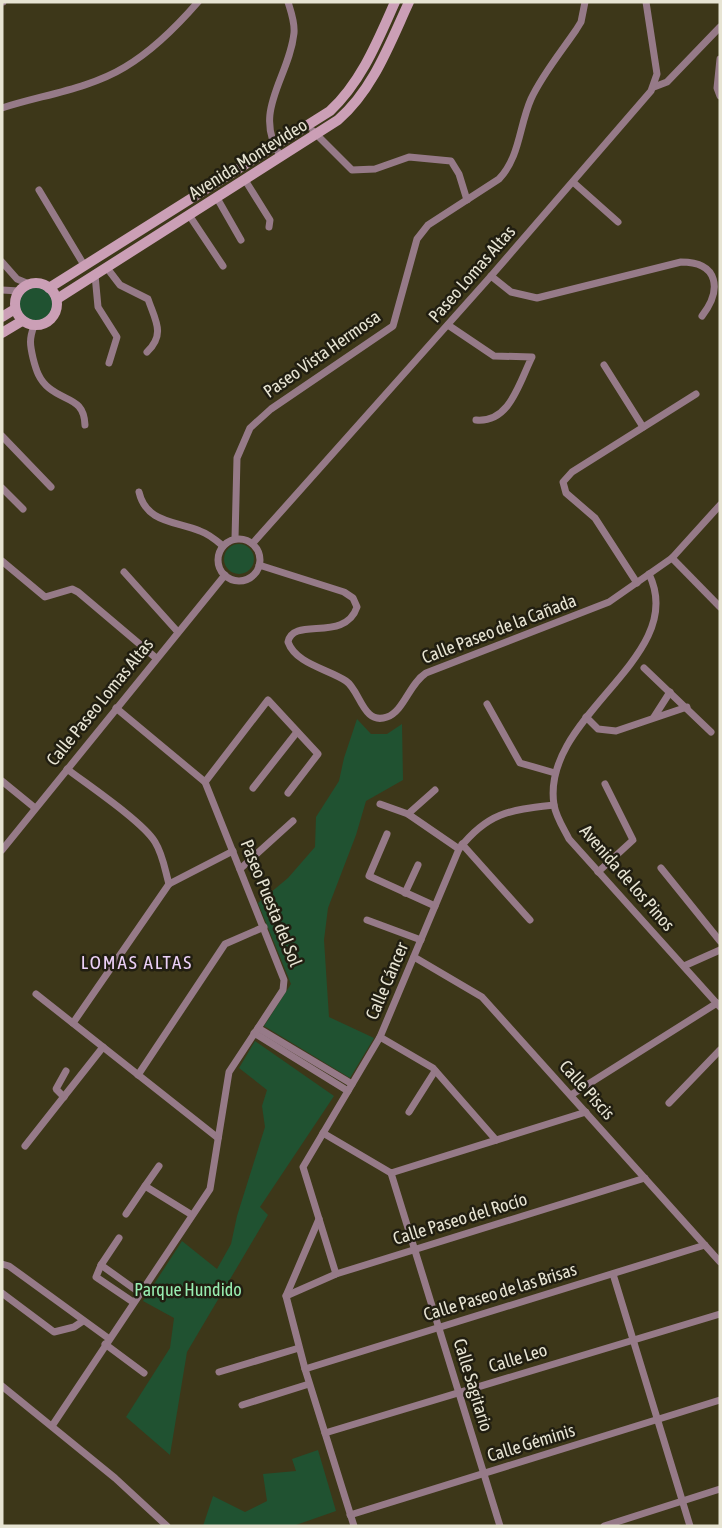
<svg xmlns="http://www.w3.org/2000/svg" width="722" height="1528" font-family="'Asap Condensed',sans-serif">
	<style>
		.green { fill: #205231 }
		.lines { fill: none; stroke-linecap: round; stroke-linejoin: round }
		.street { stroke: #967a88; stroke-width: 7 }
		.secondary { stroke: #cb9fb6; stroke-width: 10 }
		.labels { text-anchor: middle; stroke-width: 5; stroke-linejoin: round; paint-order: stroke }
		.street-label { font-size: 18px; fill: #e7e4d3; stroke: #211e11 }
		.park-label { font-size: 18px; fill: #98eeb1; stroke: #211e11 }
		.neighbourhood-label { font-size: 19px; letter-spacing: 2px; fill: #ecd0f7; stroke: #211e11 }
	</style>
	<rect width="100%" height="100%" fill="#3d3719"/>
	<g class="green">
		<circle cx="36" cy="305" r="20"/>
		<circle cx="239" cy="559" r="15"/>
		<polygon points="357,719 371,734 387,734 402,724 403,780 366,801 356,835 328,908 324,940 329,1017 374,1038 350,1078 264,1026 291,984 258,903 288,878 315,847 316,817 339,781 344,758"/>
		<polygon points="255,1041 334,1096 260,1207 268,1215 187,1352 170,1455 126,1417 170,1348 174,1318 143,1301 182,1241 217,1269 231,1244 237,1216 265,1127 262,1106 267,1090 239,1068"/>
		<polygon points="318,1450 336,1511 293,1526 203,1526 213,1496 245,1512 267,1501 263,1474 296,1471 292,1459"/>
	</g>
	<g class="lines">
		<g class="street">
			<polyline points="2,2 3,2"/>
			<polyline points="720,59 717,88 720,96"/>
			<polyline points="654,87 667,82 720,27"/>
			<path d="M2,108C42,95 89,89 125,67C152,51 178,25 198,2"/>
			<polyline points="313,131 352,170 375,169 409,157 451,161 459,174 467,200"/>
			<path d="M281,157C251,111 289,79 294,33C295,22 291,12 288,2"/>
			<polyline points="245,180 270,220 269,227"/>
			<polyline points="573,182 618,222"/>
			<polyline points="39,190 84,265"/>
			<polyline points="217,198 241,240"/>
			<polyline points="189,215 223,266"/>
			<polyline points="2,262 17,279 29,284"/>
			<path d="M107,268L120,285L148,299C155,320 166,334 147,352"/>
			<polyline points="95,275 98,307 117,337 109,363"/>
			<path d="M491,276L511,292L537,298L681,262C719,262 722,290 702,316"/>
			<polyline points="2,290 19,291"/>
			<path d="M448,325L494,356L532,357C519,383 510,423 476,420"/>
			<path d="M34,326C29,339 30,345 33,358C36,370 39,380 49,388C66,402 84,398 85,425"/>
			<polyline points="604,365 643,427"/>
			<polyline points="2,436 51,487"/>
			<polyline points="2,488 23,509"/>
			<path d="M139,492C146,523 176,521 200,531C209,534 216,540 223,546"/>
			<path d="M235,539L237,458L250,428L271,409L393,326L417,239L428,225L499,179C520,157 519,126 531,99C542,75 561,52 576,30L581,22L585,2"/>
			<circle cx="239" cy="560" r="21"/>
			<polyline points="253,543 491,276 651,91 657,74 646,2"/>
			<polyline points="672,558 720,607"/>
			<polyline points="2,561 45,597 72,589 78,592 156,658"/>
			<path d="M259,565L344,592L353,598L357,607C345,643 293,616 288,642C296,664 328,669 346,681C360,690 363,726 387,717C404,711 409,684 426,673L609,602L672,558L720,505"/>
			<polyline points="124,572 177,631"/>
			<path d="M649,574C690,658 540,715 554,805C556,817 564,829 569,839L720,1007"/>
			<polyline points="637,583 595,518 566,493 563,482 572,472 696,394"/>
			<polyline points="644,668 711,732"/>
			<polyline points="487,704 520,763 555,773"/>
			<polyline points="586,717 598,729 616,731 687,707"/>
			<polyline points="654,717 670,692"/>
			<path d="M67,769C88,785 143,822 155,842C163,855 165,870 169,884"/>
			<polyline points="2,781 35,808"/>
			<polyline points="205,782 268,700 318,754 288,793"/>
			<polyline points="253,788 297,732"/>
			<polyline points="380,804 408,814 459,849"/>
			<polyline points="408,814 435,790"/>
			<polyline points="387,834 369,876 435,906"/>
			<polyline points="462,844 530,920"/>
			<polyline points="2,850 225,575"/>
			<polyline points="661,868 720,941"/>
			<polyline points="240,869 293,821"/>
			<polyline points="598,872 633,840 605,784"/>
			<polyline points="405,893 418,865"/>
			<polyline points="367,920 421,940"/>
			<polyline points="414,957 482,997 720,1262"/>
			<polyline points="684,966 720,950"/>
			<polyline points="36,994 218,1138"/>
			<polyline points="73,1023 169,884 233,851"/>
			<polyline points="258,1028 352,1084"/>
			<polyline points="254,1033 348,1091"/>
			<polyline points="380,1037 433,1068 496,1140"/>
			<polyline points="138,1075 225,944 264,927"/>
			<polyline points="571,1095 717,1003"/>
			<polyline points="64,1097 56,1089 66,1071"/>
			<polyline points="669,1103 720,1050"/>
			<polyline points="409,1112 435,1071"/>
			<polyline points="323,1133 391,1173 586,1112"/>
			<polyline points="25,1146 103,1047"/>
			<polyline points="159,1166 145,1186 192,1215"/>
			<polyline points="391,1173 500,1526"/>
			<polyline points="126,1214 145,1186"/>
			<polyline points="319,1219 286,1296 305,1369 354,1526"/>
			<polyline points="119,1238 101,1265 140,1293"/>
			<polyline points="2,1264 9,1266 108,1338"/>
			<polyline points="101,1265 96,1277 133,1302"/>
			<path d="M336,1274L303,1167L380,1037L459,849C488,812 510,810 554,805"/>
			<polyline points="613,1274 690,1526"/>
			<polyline points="2,1293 54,1332 74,1327 83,1321"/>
			<polyline points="286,1296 336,1274 645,1178"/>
			<polyline points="105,1344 144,1373"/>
			<polyline points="305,1369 705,1245"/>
			<polyline points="219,1372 299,1348"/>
			<polyline points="2,1386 115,1478 167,1526"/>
			<polyline points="242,1405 309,1384"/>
			<polyline points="52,1426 210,1189 229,1072 283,990 284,980 205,782 116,708"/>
			<polyline points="325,1433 720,1314"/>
			<polyline points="350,1515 720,1400"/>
			<polyline points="604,1526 720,1489"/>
		</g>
		<g class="secondary">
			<circle cx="36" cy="304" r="21"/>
			<path d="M49,288L330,111C362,81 378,40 395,2"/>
			<path d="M57,299L338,120C373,90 390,43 409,2"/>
			<polyline points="2,317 15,309"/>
			<polyline points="2,333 22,321"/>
		</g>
	</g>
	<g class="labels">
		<g class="street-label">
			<text transform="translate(248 159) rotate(-32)" y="6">Avenida Montevideo</text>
			<text transform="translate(472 274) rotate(-49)" y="6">Paseo Lomas Altas</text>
			<text transform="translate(322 354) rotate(-35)" y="6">Paseo Vista Hermosa</text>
			<text transform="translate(499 629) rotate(-21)" y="6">Calle Paseo de la Cañada</text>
			<text transform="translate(100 702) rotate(-51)" y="6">Calle Paseo Lomas Altas</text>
			<text transform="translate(627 878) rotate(49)" y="6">Avenida de los Pinos</text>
			<text transform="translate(271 903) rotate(68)" y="6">Paseo Puesta del Sol</text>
			<text transform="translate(387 981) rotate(-67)" y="6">Calle Cáncer</text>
			<text transform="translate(587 1090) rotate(48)" y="6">Calle Piscis</text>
			<text transform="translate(460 1219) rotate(-17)" y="6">Calle Paseo del Rocío</text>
			<text transform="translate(500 1292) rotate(-17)" y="6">Calle Paseo de las Brisas</text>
			<text transform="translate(518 1358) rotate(-17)" y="6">Calle Leo</text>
			<text transform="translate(473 1385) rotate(73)" y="6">Calle Sagitario</text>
			<text transform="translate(531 1443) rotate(-17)" y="6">Calle Géminis</text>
		</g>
		<g class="park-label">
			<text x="188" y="1296">Parque Hundido</text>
		</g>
		<g class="neighbourhood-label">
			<text x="137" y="969">LOMAS ALTAS</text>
		</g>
	</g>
	<rect width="722" height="1528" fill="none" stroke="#e7e4d3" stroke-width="7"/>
</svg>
